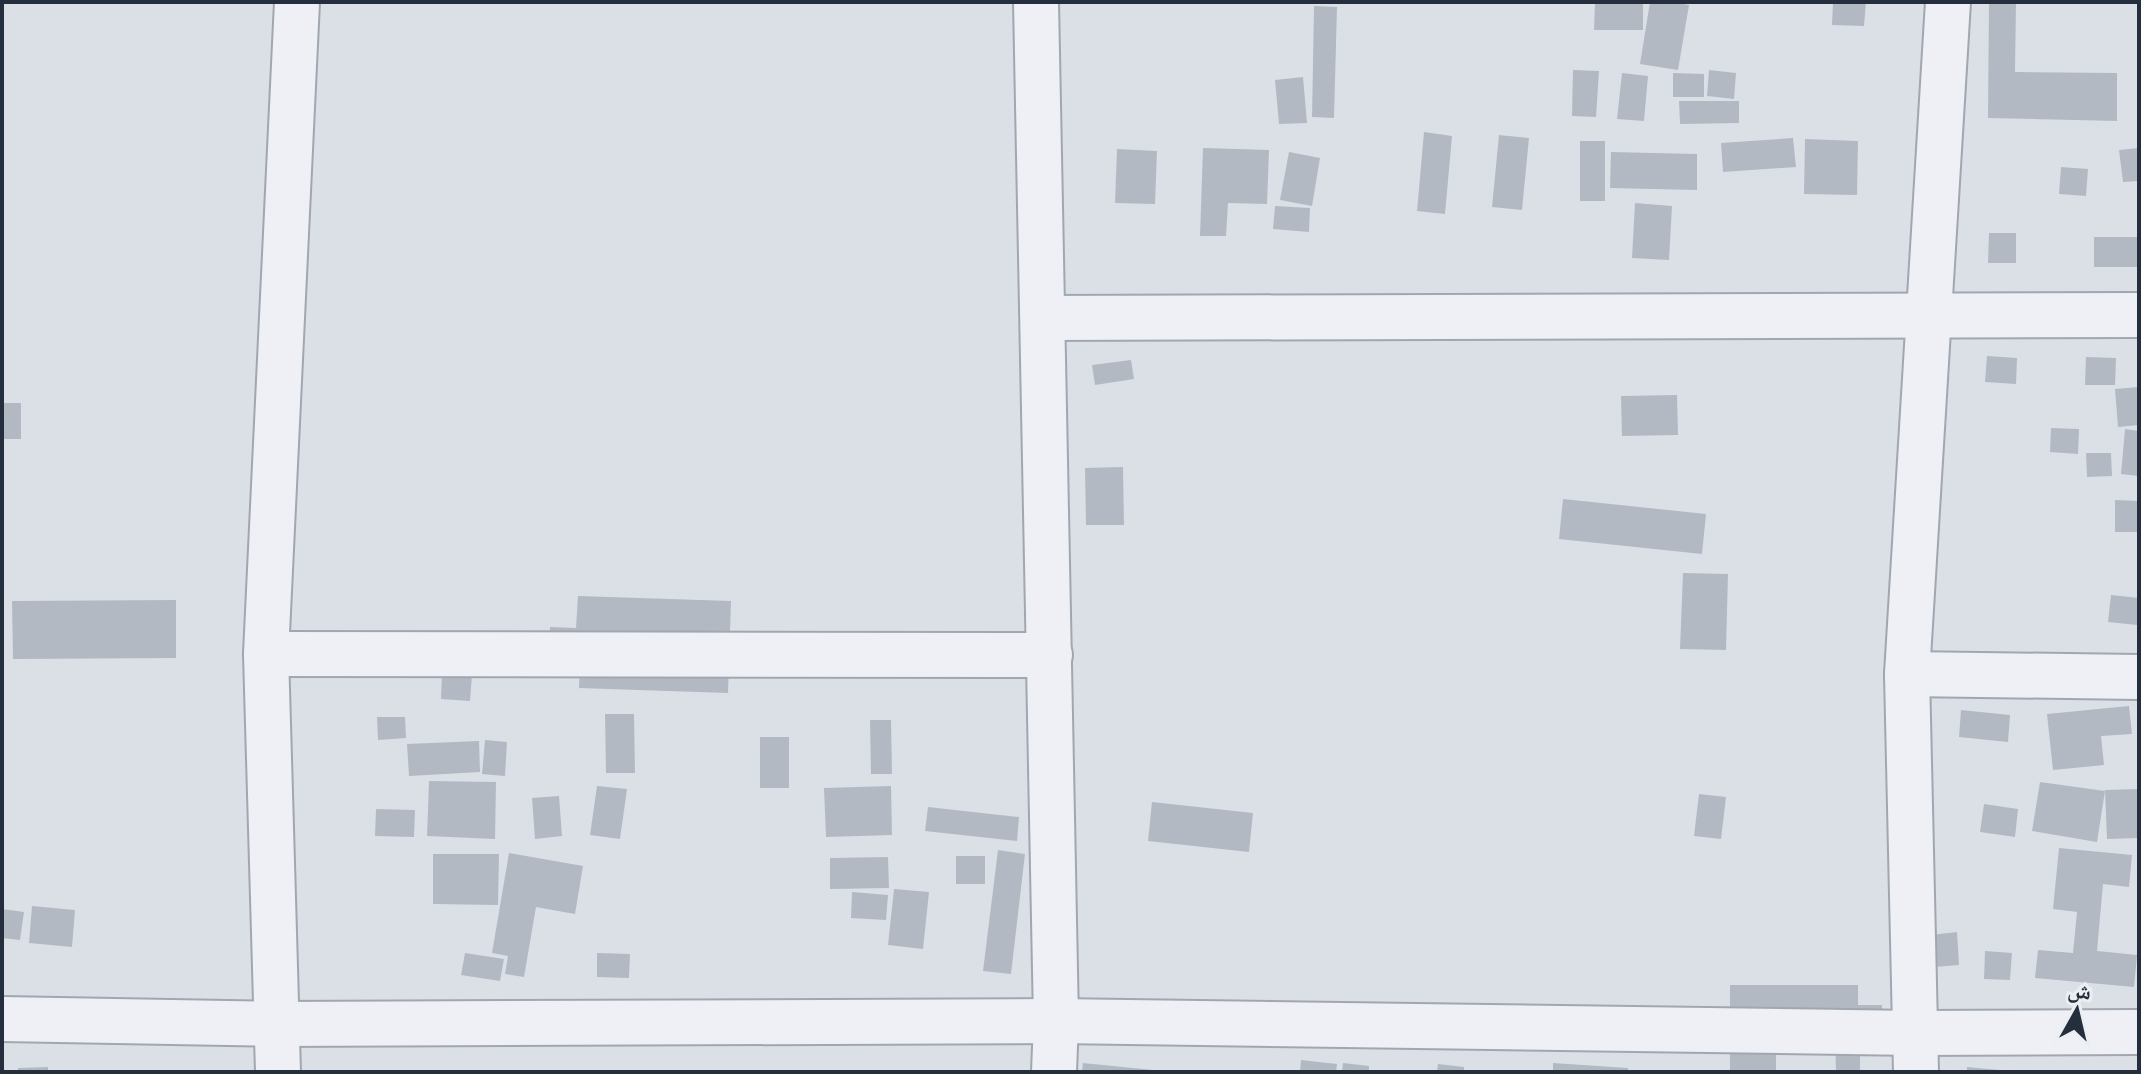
<svg xmlns="http://www.w3.org/2000/svg" width="2141" height="1074" font-family="Arial,'Noto Naskh Arabic',sans-serif">
	<style>
		.building { fill: #b2b9c3 }
		.lines { fill: none; stroke-linecap: round; stroke-linejoin: round }
		.minor-casing { stroke: #a1a7b1; stroke-width: 48 }
		.minor { stroke: #eef0f5; stroke-width: 44 }
	</style>
	<rect width="100%" height="100%" fill="#dbe0e7"/>
	<g class="building">
		<polygon points="1595,2 1643,2 1643,30 1594,30"/>
		<polygon points="1650,2 1670,2 1689,5 1678,70 1640,64"/>
		<polygon points="1833,2 1866,2 1864,26 1832,25"/>
		<polygon points="1989,2 2016,2 2015,72 2117,73 2117,121 1988,118"/>
		<polygon points="1314,6 1337,7 1334,118 1312,117"/>
		<polygon points="1573,70 1599,71 1596,117 1572,116"/>
		<polygon points="1709,70 1736,73 1734,99 1707,96"/>
		<polygon points="1622,73 1648,76 1644,121 1617,119"/>
		<polygon points="1673,73 1704,74 1704,97 1673,97"/>
		<polygon points="1303,77 1307,123 1279,124 1275,80"/>
		<polygon points="1679,101 1739,101 1739,123 1680,124"/>
		<polygon points="1424,132 1452,136 1445,214 1417,211"/>
		<polygon points="1499,135 1529,138 1522,210 1492,207"/>
		<polygon points="1793,138 1796,167 1723,172 1721,143"/>
		<polygon points="1805,139 1858,141 1857,195 1804,194"/>
		<rect x="1580" y="141" width="25" height="60"/>
		<polygon points="1203,148 1269,150 1267,204 1228,203 1226,236 1200,236"/>
		<polygon points="2139,148 2139,181 2123,182 2119,150"/>
		<polygon points="1117,149 1157,151 1155,204 1115,203"/>
		<polygon points="1289,152 1320,158 1312,206 1280,200"/>
		<polygon points="1611,152 1697,154 1697,190 1610,188"/>
		<polygon points="2061,167 2088,169 2086,196 2059,194"/>
		<polygon points="1635,203 1672,206 1669,260 1632,258"/>
		<polygon points="1275,206 1310,208 1309,232 1273,229"/>
		<polygon points="1989,233 2016,233 2016,263 1988,263"/>
		<rect x="2094" y="237" width="45" height="30"/>
		<polygon points="1987,356 2017,358 2016,384 1985,382"/>
		<polygon points="2086,357 2116,358 2115,385 2085,385"/>
		<polygon points="1131,360 1134,379 1095,385 1092,365"/>
		<polygon points="2139,387 2139,425 2118,427 2115,389"/>
		<polygon points="1677,395 1678,435 1622,436 1621,396"/>
		<rect x="2" y="403" width="19" height="36"/>
		<polygon points="2051,428 2079,429 2078,454 2050,452"/>
		<polygon points="2125,429 2139,431 2139,476 2121,474"/>
		<polygon points="2086,453 2111,453 2112,476 2087,477"/>
		<polygon points="1123,467 1124,525 1086,525 1085,468"/>
		<polygon points="1563,499 1706,514 1702,554 1559,539"/>
		<polygon points="2115,500 2139,501 2139,532 2115,532"/>
		<polygon points="1683,573 1728,574 1726,650 1680,649"/>
		<polygon points="2111,595 2139,598 2137,625 2108,622"/>
		<polygon points="578,596 731,601 728,693 579,688 580,661 549,660 550,627 576,628"/>
		<polygon points="176,600 176,658 13,659 12,601"/>
		<polygon points="442,673 472,675 470,701 441,699"/>
		<polygon points="2129,706 2132,734 2101,736 2104,765 2053,770 2047,714"/>
		<polygon points="1961,710 2010,715 2008,742 1959,737"/>
		<polygon points="605,714 634,714 635,773 606,773"/>
		<polygon points="377,717 405,717 406,738 378,740"/>
		<polygon points="870,720 891,720 892,774 871,774"/>
		<rect x="760" y="737" width="29" height="51"/>
		<polygon points="485,740 507,742 505,776 482,774"/>
		<polygon points="479,741 480,772 409,776 407,744"/>
		<polygon points="429,781 496,782 495,839 427,836"/>
		<polygon points="2040,782 2105,791 2097,842 2032,831"/>
		<polygon points="597,786 627,789 620,839 590,835"/>
		<polygon points="891,786 892,835 826,837 824,788"/>
		<polygon points="2139,789 2139,838 2107,839 2105,790"/>
		<polygon points="1699,794 1726,797 1721,839 1694,836"/>
		<polygon points="559,796 562,836 535,839 532,798"/>
		<polygon points="1152,802 1253,813 1249,852 1148,841"/>
		<polygon points="1984,804 2018,809 2015,837 1980,832"/>
		<polygon points="928,807 1019,817 1017,841 925,831"/>
		<polygon points="376,809 415,810 414,837 375,836"/>
		<polygon points="2059,848 2132,855 2129,887 2103,884 2097,951 2137,955 2134,987 2035,978 2038,950 2073,953 2077,912 2053,909"/>
		<polygon points="998,850 1025,854 1011,974 983,971"/>
		<polygon points="509,853 583,866 575,914 536,907 524,977 505,974 508,956 492,953"/>
		<polygon points="433,854 499,854 498,905 433,904"/>
		<rect x="956" y="856" width="29" height="28"/>
		<polygon points="888,857 889,888 830,889 830,858"/>
		<polygon points="894,889 929,892 923,949 888,945"/>
		<polygon points="852,892 888,895 886,920 851,918"/>
		<polygon points="32,906 75,910 72,947 29,943"/>
		<polygon points="2,909 24,912 20,940 2,938"/>
		<polygon points="1957,932 1959,965 1934,967 1931,935"/>
		<polygon points="1985,951 2012,953 2010,980 1984,979"/>
		<polygon points="465,953 504,959 500,981 461,975"/>
		<polygon points="597,953 630,954 629,978 597,977"/>
		<polygon points="1730,985 1858,985 1858,1005 1882,1005 1882,1048 1860,1048 1860,1072 1836,1072 1835,1029 1776,1029 1776,1072 1730,1072"/>
		<polygon points="1301,1060 1337,1064 1336,1072 1300,1072"/>
		<polygon points="1083,1063 1153,1070 1153,1072 1082,1072"/>
		<polygon points="1343,1063 1369,1066 1369,1072 1342,1072"/>
		<polygon points="1553,1063 1628,1068 1628,1072 1553,1072"/>
		<polygon points="1438,1064 1464,1067 1464,1072 1437,1072"/>
		<polygon points="48,1067 48,1072 18,1072 18,1068"/>
		<polygon points="1967,1067 1999,1070 1999,1072 1967,1072"/>
	</g>
	<g class="lines">
		<g class="minor-casing">
			<g id="minor">
				<polyline points="1036,2 1056,1021 1054,1072"/>
				<polyline points="1043,318 2139,315"/>
				<polyline points="266,654 1050,655"/>
				<polyline points="1907,674 2139,677"/>
				<polyline points="2,1019 277,1024 1056,1021 1916,1033 2139,1032"/>
				<polyline points="278,1072 266,654 297,2"/>
				<polyline points="1916,1072 1907,674 1948,2"/>
			</g>
		</g>
		<use href="#minor" class="minor"/>
	</g>
	<rect width="2141" height="1074" fill="none" stroke="#252e3d" stroke-width="8"/>
	<g transform="translate(2077 1010) rotate(8)" stroke="#ebeff4" stroke-width="6" paint-order="stroke">
	<path d="M0-6L14 30L0 20L-14 30Z" fill="#252e3d"/>
	<text y="-12" font-size="22" font-weight="bold" text-anchor="middle" fill="#252e3d">ش</text>
	</g>
</svg>
